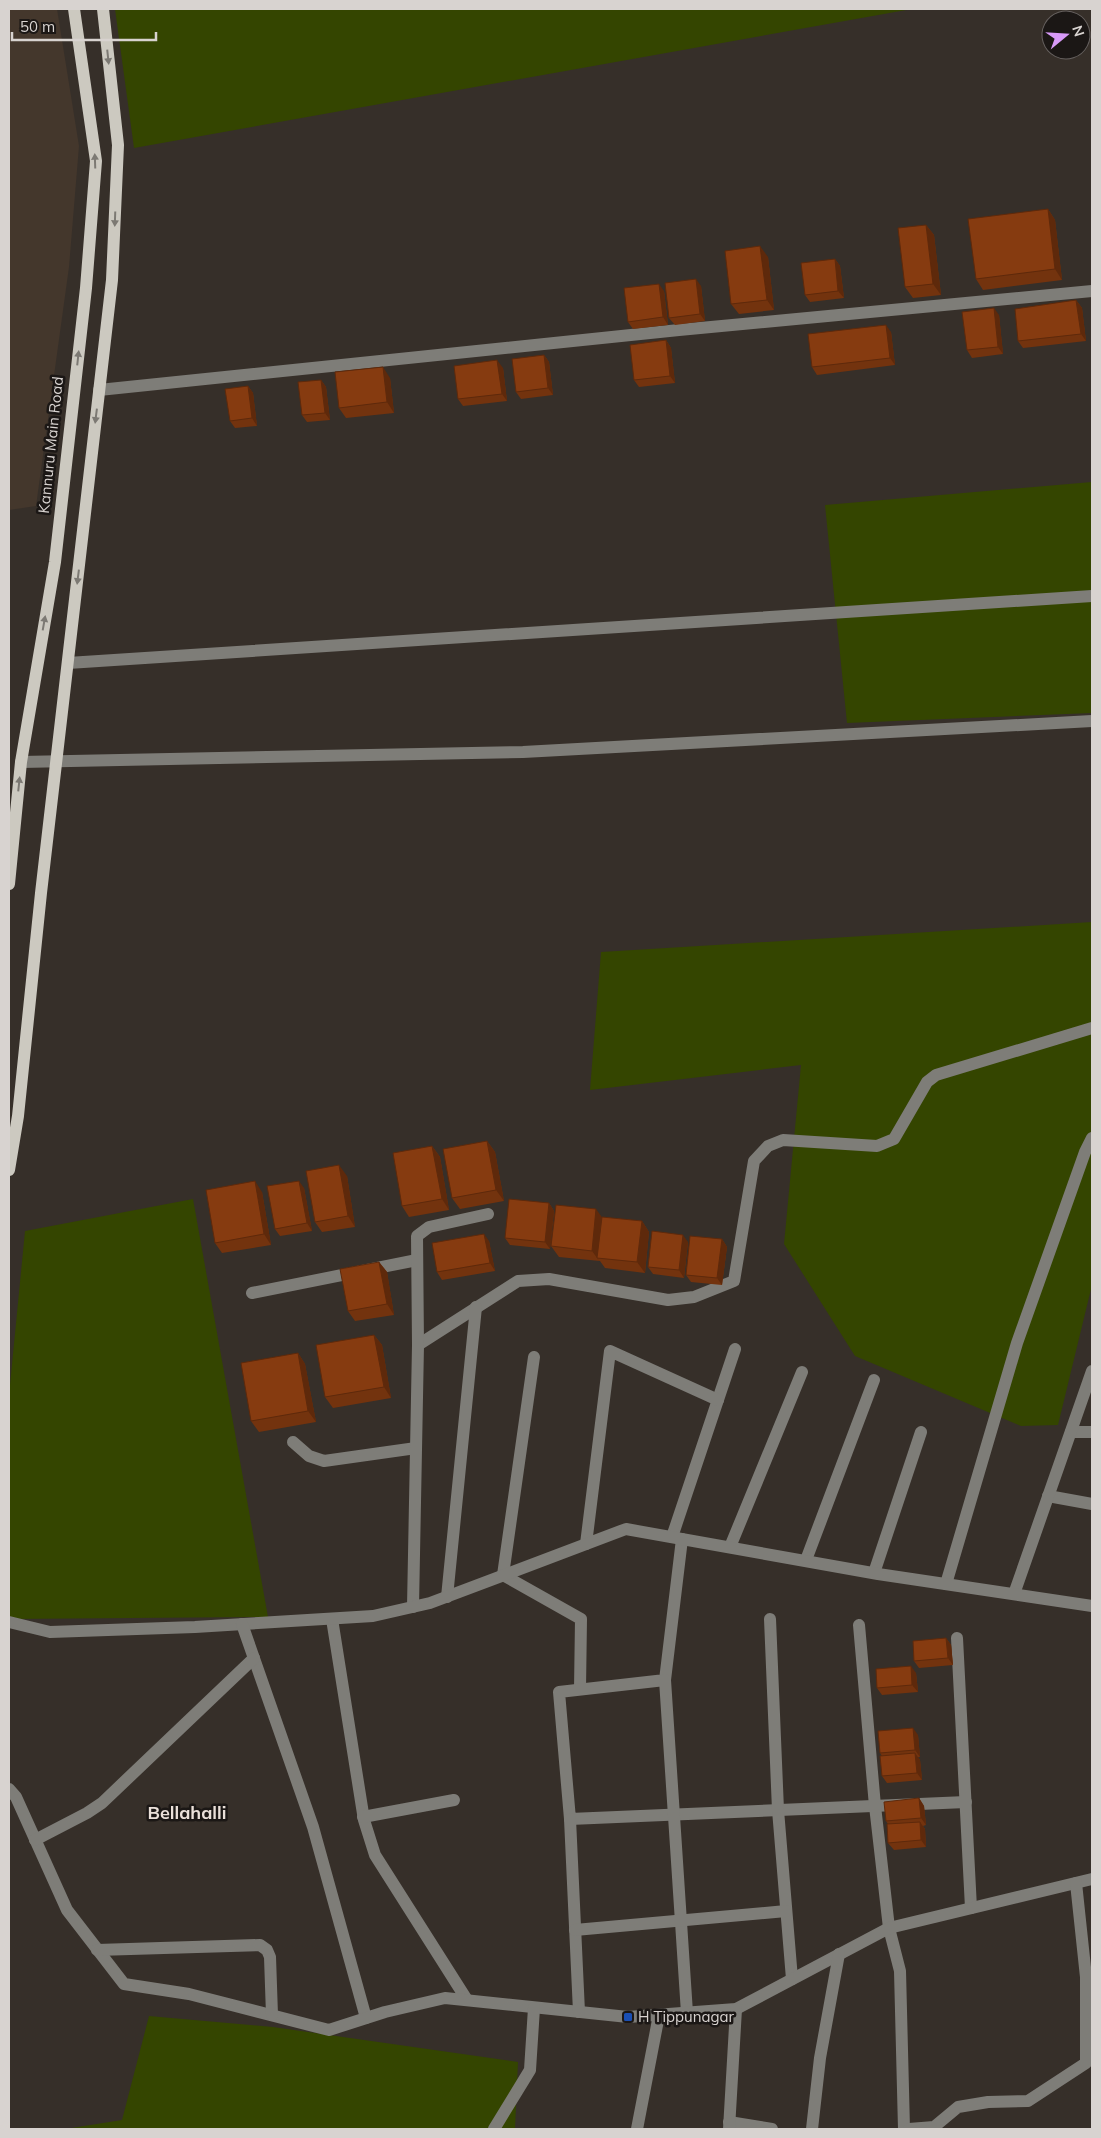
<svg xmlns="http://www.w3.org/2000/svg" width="1101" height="2138" font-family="Mulish,sans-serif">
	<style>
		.built { fill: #44372c }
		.green { fill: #344500 }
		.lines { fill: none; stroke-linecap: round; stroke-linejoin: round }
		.minor { stroke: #7e7d78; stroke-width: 12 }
		.major { stroke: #ccc9c0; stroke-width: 12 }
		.wall { fill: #73330e }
		.shaded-wall { fill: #5e290b }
		.building { fill: #863b10; stroke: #5e290b }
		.oneway { fill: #7c7973 }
		.transit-dot { fill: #1a4fb4; stroke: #1b1715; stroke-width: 2 }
		.labels { text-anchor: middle; stroke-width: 5; stroke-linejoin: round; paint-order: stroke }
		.street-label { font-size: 15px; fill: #d8d3d0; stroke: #1b1715 }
		.poi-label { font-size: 15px; fill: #d8d3d0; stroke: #1b1715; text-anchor: start }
		.quarter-label { font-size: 18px; font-weight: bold; fill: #eae0d9; stroke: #1b1715 }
	</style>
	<rect width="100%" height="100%" fill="#362f29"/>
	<polygon class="built" points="9,9 57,9 79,146 69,267 36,506 9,510"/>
	<g class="green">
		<polygon points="115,9 912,9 134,148"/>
		<polygon points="1092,482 1092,713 847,723 825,505"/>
		<polygon points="1092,922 1092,1285 1058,1425 1021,1426 855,1356 784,1244 801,1065 590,1090 601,952"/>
		<polygon points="193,1199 268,1617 9,1619 9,1395 25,1231"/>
		<polygon points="149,2016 273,2027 518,2062 515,2129 65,2129 122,2120"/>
	</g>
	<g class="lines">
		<g class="minor">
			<polyline points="99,390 679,330 1092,291"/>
			<polyline points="68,663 1092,596"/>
			<polyline points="21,762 523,752 1092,721"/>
			<polyline points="252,1293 417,1260"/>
			<polyline points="418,1345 518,1281 549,1279 668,1300 694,1297 734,1281 754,1161 768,1146 783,1140 877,1146 894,1139 927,1082 936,1075 1092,1028"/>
			<polyline points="534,1357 503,1575 581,1619 580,1689"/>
			<polyline points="1071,1432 1092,1432"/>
			<polyline points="293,1442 309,1456 324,1461 416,1448"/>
			<polyline points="1048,1496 1092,1504"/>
			<polyline points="672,1537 735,1349"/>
			<polyline points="682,1539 665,1680 559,1692 570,1819 966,1802"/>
			<polyline points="586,1544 610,1351 718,1400"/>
			<polyline points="730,1547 802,1372"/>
			<polyline points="806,1560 874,1380"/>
			<polyline points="874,1573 921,1432"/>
			<polyline points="946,1584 1017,1343 1085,1152 1092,1138"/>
			<polyline points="1014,1594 1092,1371"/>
			<polyline points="447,1597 476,1307"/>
			<polyline points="413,1607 418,1345 417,1236 429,1227 488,1214"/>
			<polyline points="332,1619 364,1820 375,1855 467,2000"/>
			<polyline points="770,1619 778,1810 792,1979"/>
			<polyline points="9,1622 50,1632 195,1627 373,1616 430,1603 626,1529 878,1574 1092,1606"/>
			<polyline points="242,1624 313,1827 366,2018"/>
			<polyline points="859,1625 875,1806 889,1928 900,1971 904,2129"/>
			<polyline points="957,1638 971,1908"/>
			<polyline points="665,1680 687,2013"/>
			<polyline points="9,1789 16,1797 67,1910 124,1984 189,1994 329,2030 385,2012 445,1998 628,2017 736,2009 889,1928 1092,1879"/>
			<polyline points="363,1817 454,1800"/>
			<polyline points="570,1819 579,2012"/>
			<polyline points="35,1840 87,1813 102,1803 254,1658"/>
			<polyline points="575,1930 786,1911"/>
			<polyline points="97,1950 260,1945 267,1950 270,1957 272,2015"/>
			<polyline points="729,2122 772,2129"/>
			<polyline points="494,2129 530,2070 534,2008"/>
			<polyline points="637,2129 659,2015"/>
			<polyline points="729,2129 736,2009"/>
			<polyline points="812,2129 820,2058 839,1954"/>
			<polyline points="909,2129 934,2127 958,2107 988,2102 1028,2101 1086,2063 1086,1977 1076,1883"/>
		</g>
		<g class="major">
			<polyline points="9,884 21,762 55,562 86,288 96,161 74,9"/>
			<polyline points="9,1170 18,1116 41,893 112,280 118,145 103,9"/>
		</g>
	</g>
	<g class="wall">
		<polygon points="1048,209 1055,220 1062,280 983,290 976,279"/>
		<polygon points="926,225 934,235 941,295 913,298 905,287"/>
		<polygon points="768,257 774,310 739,314 731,304"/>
		<polygon points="835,259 840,266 844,298 810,302 805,295"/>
		<polygon points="701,286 705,321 675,325 669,318"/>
		<polygon points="664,291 668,325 633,329 628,322"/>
		<polygon points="1076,300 1082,308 1086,341 1023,348 1018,341"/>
		<polygon points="999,315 1003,354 972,358 967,350"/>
		<polygon points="891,332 895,365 817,375 812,367"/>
		<polygon points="666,340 671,348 675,383 639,387 634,380"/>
		<polygon points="544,355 549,362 553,395 521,399 516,392"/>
		<polygon points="503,368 507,401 463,406 458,399"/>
		<polygon points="390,378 394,413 346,418 339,408"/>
		<polygon points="321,380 326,387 330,420 307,422 302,415"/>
		<polygon points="248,386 253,393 257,426 235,428 230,421"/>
		<polygon points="487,1141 495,1152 504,1201 460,1209 452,1198"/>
		<polygon points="432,1146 440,1157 449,1210 409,1217 402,1206"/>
		<polygon points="347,1176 355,1227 322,1232 315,1222"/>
		<polygon points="304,1188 312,1231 280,1236 275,1229"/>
		<polygon points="262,1192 271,1245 222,1253 215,1243"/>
		<polygon points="549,1203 554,1211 550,1249 510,1245 505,1238"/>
		<polygon points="602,1217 642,1221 649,1232 645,1273 605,1268 600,1261 559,1257 551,1246"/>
		<polygon points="722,1239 727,1247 722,1285 691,1282 686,1275"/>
		<polygon points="489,1241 495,1271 442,1280 437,1272"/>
		<polygon points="688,1242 684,1278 653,1274 648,1267"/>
		<polygon points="379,1262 387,1272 394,1315 355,1321 348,1311"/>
		<polygon points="374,1335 382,1345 391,1398 333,1408 325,1397"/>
		<polygon points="298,1353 305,1364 316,1422 259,1432 251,1421"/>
		<polygon points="946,1638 951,1645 953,1665 919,1668 914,1661"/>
		<polygon points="916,1673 918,1692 882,1695 877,1688"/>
		<polygon points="918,1735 920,1757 918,1757 920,1760 922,1780 887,1783 882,1776 882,1756 880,1753"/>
		<polygon points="919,1798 924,1806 926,1825 923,1826 925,1829 926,1847 894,1850 888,1843 888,1824 886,1821"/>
	</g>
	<g class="shaded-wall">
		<polygon points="1048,209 1055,220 1062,280 1055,269"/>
		<polygon points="926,225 934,235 941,295 933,284"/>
		<polygon points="760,246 768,257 774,310 767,300"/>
		<polygon points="835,259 840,266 844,298 838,291"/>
		<polygon points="696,279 701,286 705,321 700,314"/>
		<polygon points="659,284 664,291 668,325 663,317"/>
		<polygon points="1076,300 1082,308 1086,341 1081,334"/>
		<polygon points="994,308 999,315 1003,354 998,347"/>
		<polygon points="886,325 891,332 895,365 890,358"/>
		<polygon points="666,340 671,348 675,383 670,376"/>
		<polygon points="544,355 549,362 553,395 548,388"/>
		<polygon points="497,360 503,368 507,401 502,394"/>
		<polygon points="383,367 390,378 394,413 387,402"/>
		<polygon points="321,380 326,387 330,420 325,413"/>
		<polygon points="248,386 253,393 257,426 252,418"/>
		<polygon points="487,1141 495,1152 504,1201 496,1190"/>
		<polygon points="432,1146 440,1157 449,1210 442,1199"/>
		<polygon points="339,1165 347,1176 355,1227 348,1216"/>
		<polygon points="255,1181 262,1192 271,1245 264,1234"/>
		<polygon points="299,1181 304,1188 312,1231 307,1223"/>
		<polygon points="549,1203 554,1211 550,1249 545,1242"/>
		<polygon points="596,1209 604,1220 597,1258 600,1262 592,1251"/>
		<polygon points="642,1221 649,1232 645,1273 637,1262"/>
		<polygon points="484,1234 489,1241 495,1271 490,1263"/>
		<polygon points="683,1235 688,1242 684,1278 679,1270"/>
		<polygon points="722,1239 727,1247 722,1285 717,1278"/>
		<polygon points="379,1262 387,1272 394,1315 387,1304"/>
		<polygon points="374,1335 382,1345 391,1398 384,1387"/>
		<polygon points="298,1353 305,1364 316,1422 308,1411"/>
		<polygon points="946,1638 951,1645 953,1665 948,1658"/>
		<polygon points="911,1666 916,1673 918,1692 912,1685"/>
		<polygon points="913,1728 918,1735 920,1757 915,1750"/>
		<polygon points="915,1753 920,1760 922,1780 917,1773"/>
		<polygon points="919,1798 924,1806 926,1825 921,1818"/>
		<polygon points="920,1822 925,1829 926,1847 921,1840"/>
	</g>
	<g class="building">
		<polygon points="1048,209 1055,269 976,279 968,219"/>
		<polygon points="926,225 933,284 905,287 898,228"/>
		<polygon points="760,246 767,300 731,304 725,251"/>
		<polygon points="835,259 838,291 805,295 801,263"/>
		<polygon points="696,279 700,314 669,318 665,283"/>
		<polygon points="659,284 663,317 628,322 624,288"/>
		<polygon points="1076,300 1081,334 1018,341 1015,309"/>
		<polygon points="994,308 998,347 967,350 962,312"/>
		<polygon points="886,325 890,358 812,367 808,334"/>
		<polygon points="666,340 670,376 634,380 630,345"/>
		<polygon points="544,355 548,388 516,392 512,359"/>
		<polygon points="497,360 502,394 458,399 454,366"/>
		<polygon points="383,367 387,402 339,408 335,372"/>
		<polygon points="321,380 325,413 302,415 298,382"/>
		<polygon points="248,386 252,418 230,421 225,389"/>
		<polygon points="487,1141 496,1190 452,1198 443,1149"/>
		<polygon points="432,1146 442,1199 402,1206 393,1153"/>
		<polygon points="339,1165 348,1216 315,1222 306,1171"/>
		<polygon points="255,1181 264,1234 215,1243 206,1190"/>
		<polygon points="299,1181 307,1223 275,1229 267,1186"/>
		<polygon points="509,1199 549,1203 545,1242 505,1238"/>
		<polygon points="556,1205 596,1209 592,1251 551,1246"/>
		<polygon points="602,1217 642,1221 637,1262 597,1258"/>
		<polygon points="652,1231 683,1235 679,1270 648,1267"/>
		<polygon points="484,1234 490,1263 437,1272 432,1243"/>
		<polygon points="690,1236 722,1239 717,1278 686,1275"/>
		<polygon points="379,1262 387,1304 348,1311 340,1269"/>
		<polygon points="374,1335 384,1387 325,1397 316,1345"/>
		<polygon points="298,1353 308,1411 251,1421 241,1363"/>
		<polygon points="946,1638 948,1658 914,1661 913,1641"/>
		<polygon points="911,1666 912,1685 877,1688 876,1669"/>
		<polygon points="913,1728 915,1750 880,1753 878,1731"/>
		<polygon points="915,1753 917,1773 882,1776 880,1756"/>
		<polygon points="919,1798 921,1818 886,1821 884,1802"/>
		<polygon points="920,1822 921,1840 888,1843 887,1824"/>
	</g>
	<defs><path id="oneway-solid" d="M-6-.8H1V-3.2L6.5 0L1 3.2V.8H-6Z" transform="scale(1.25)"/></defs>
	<g class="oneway">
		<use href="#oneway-solid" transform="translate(108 57) rotate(84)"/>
		<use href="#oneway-solid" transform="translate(95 161) rotate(-92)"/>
		<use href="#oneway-solid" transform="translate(115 219) rotate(92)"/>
		<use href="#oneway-solid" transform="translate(78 358) rotate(-84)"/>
		<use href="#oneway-solid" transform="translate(96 416) rotate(97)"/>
		<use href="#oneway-solid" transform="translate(78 577) rotate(97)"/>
		<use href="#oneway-solid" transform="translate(44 623) rotate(-80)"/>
		<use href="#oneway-solid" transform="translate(19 784) rotate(-84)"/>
	</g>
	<rect class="transit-dot" x="623" y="2012" width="10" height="10" rx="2.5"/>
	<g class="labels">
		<g class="street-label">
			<text transform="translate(51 445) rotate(-84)" y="5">Kannuru Main Road</text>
		</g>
		<g class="poi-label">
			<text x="638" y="2022">H Tippunagar</text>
		</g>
		<g class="quarter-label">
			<text x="187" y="1819">Bellahalli</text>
		</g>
	</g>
	<rect width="1101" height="2138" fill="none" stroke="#d8d3d0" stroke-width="20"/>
	<g transform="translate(1066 35) rotate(72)"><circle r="24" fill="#1b1715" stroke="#676260"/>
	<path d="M0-4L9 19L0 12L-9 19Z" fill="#d89af8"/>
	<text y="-8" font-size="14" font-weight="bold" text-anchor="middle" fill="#d8d3d0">N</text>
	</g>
	<path d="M12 32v8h144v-8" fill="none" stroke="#d8d3d0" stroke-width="2.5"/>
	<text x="20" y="32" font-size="15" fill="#d8d3d0" stroke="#1b1715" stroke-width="4" paint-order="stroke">50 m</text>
</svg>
